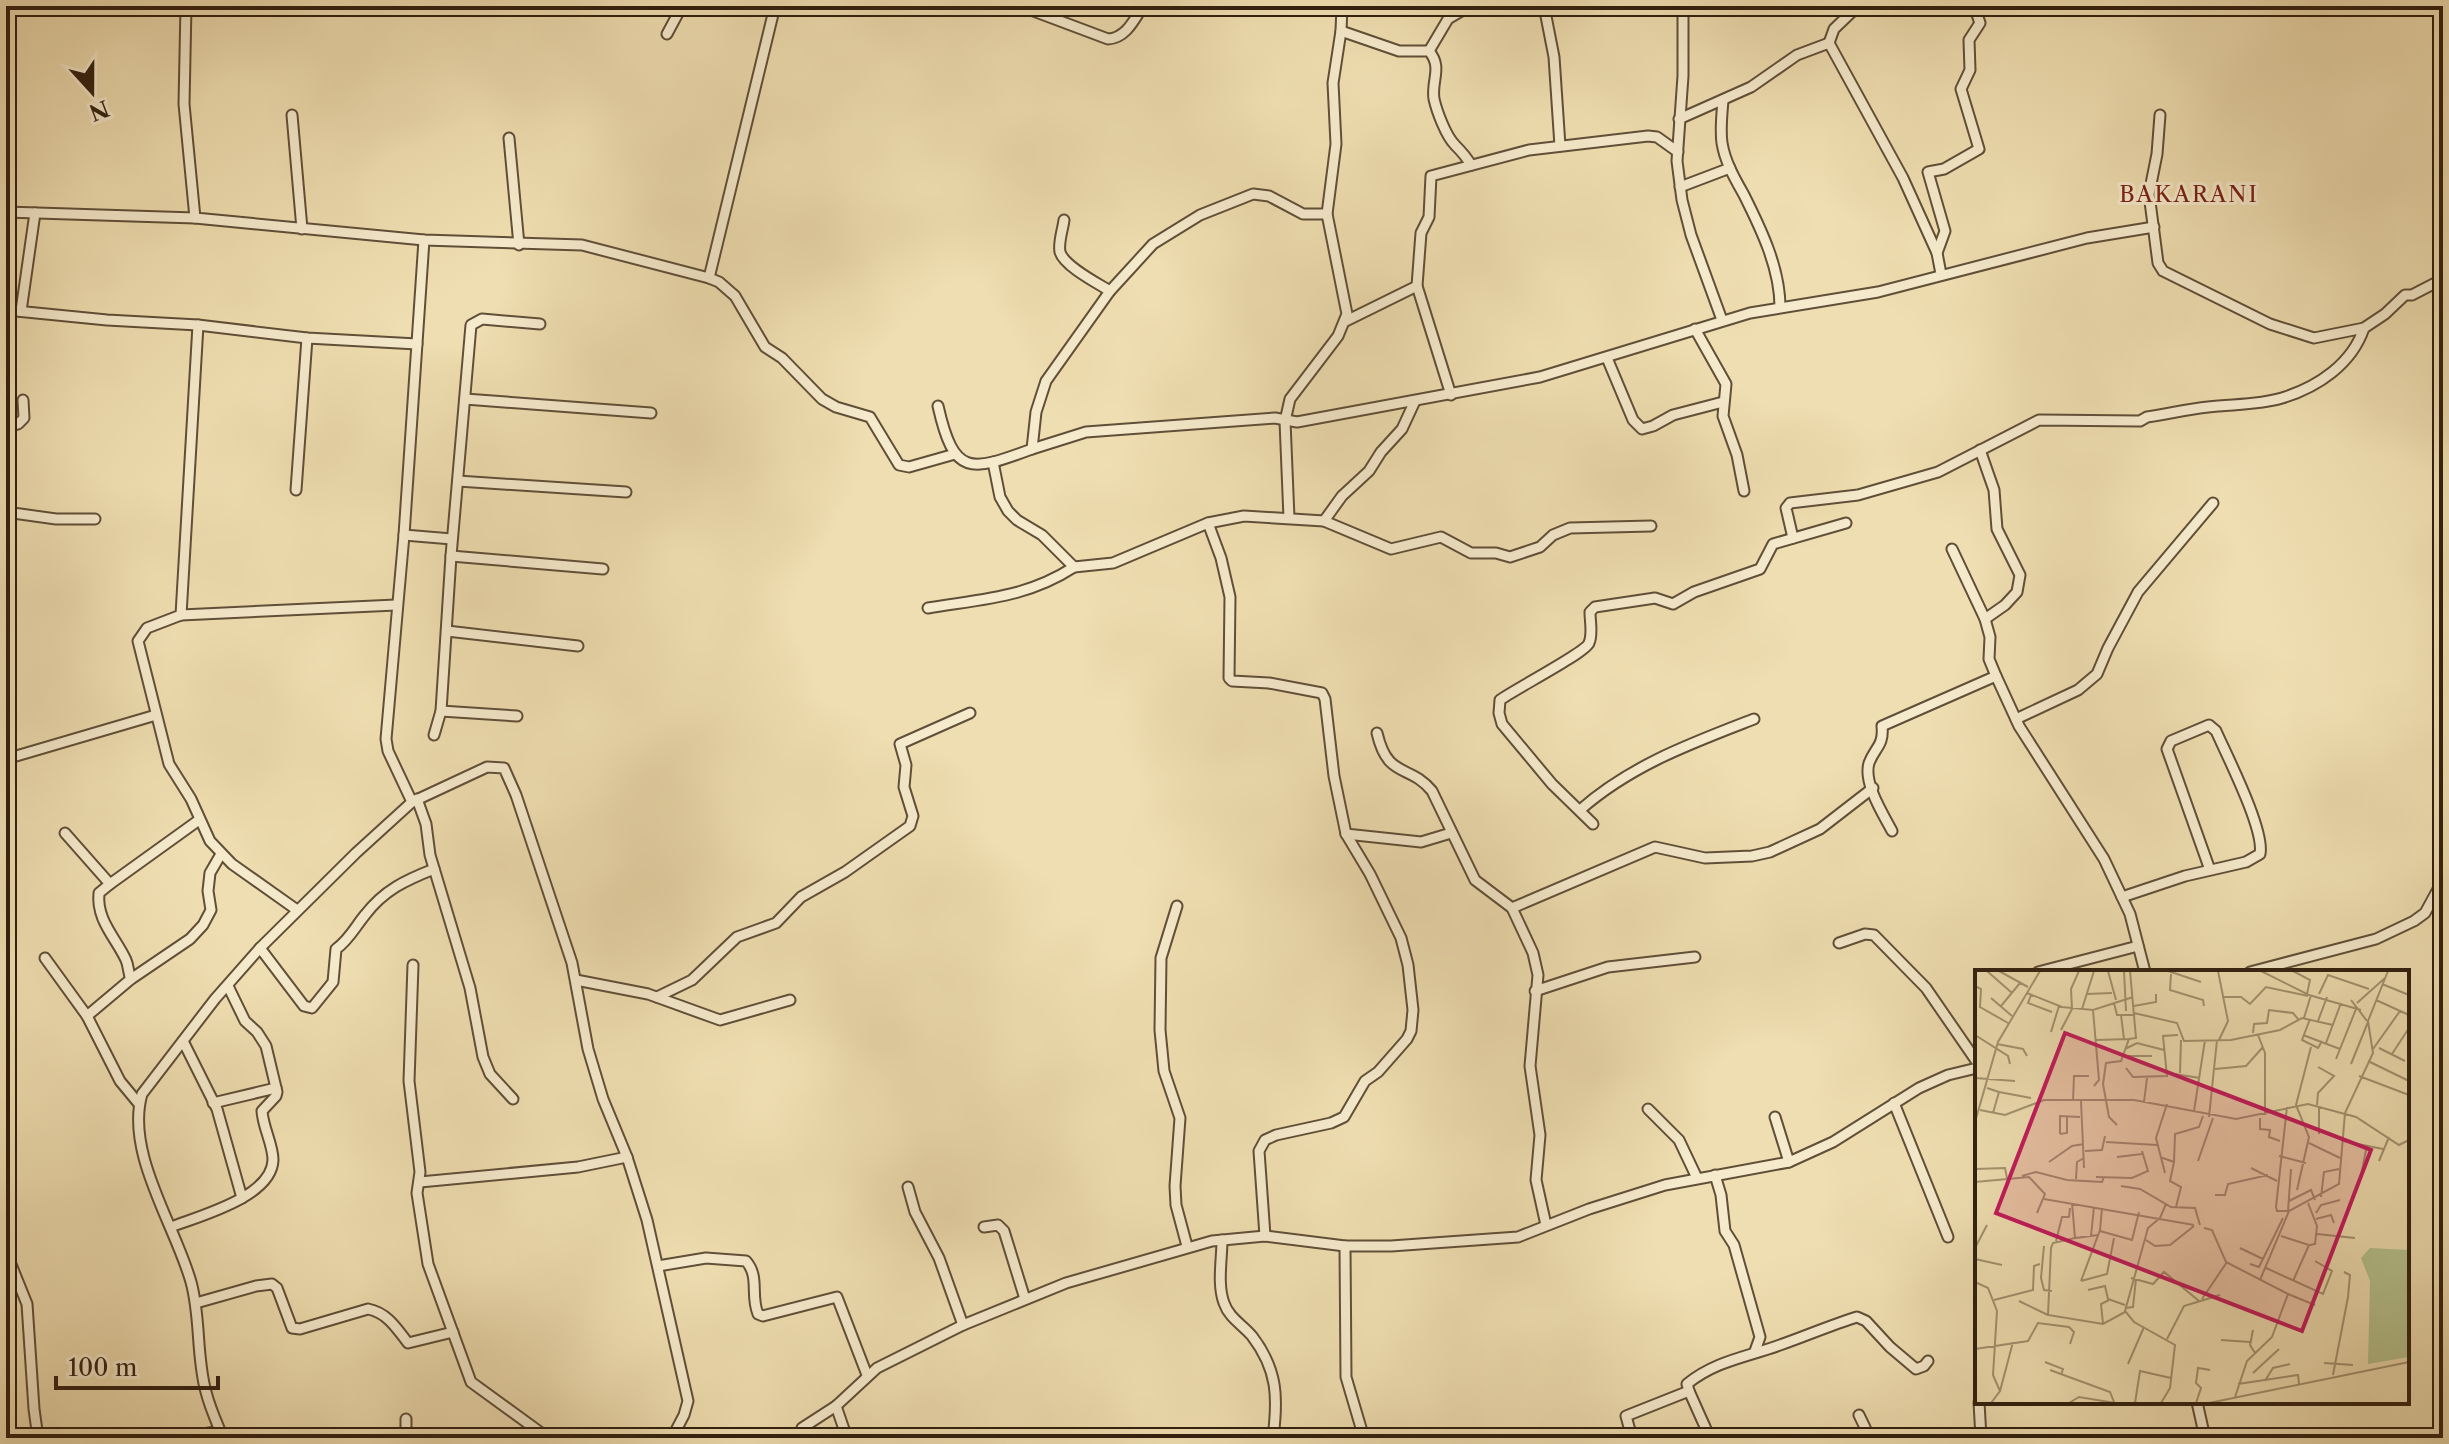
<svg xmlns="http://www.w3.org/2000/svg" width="2449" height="1444" font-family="'Libre Caslon Text',serif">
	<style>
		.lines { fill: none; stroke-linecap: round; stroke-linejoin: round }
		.minor-casing { stroke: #604f38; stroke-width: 13 }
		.minor { stroke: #f5eacc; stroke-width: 9 }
		.labels { text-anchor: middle; stroke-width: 6; stroke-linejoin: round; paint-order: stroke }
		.neighbourhood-label { font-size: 22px; letter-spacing: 2px; fill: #7a1f14; stroke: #f5eacc }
		.inset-road { fill: none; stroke: #a39270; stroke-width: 2 }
		.view { fill: #c2185b; fill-opacity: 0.15; stroke: #c2185b; stroke-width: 4 }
		.inset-edge { fill: none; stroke: #301f0f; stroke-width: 4 }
	</style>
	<rect width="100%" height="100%" fill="#efdeb1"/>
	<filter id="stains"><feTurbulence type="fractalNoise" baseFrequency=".0025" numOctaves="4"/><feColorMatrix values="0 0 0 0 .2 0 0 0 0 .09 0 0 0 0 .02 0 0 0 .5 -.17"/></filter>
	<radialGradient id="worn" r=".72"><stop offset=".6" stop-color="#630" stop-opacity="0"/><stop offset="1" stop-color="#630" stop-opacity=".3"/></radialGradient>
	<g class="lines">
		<g class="minor-casing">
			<g id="minor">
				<polyline points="186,6 184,104 195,218 424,240 582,245 709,278 719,282 735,296 765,347 782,358 822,399 836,407 870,417 899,465 909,467 955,454"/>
				<path d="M1020,6L1108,39C1126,38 1134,20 1143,6"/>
				<polyline points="1544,6 1554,57 1560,146"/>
				<polyline points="1683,6 1683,76 1677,161 1682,200 1691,235 1722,320"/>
				<path d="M1341,31L1399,51H1429C1443,68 1431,80 1434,99C1437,112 1446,136 1455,145C1462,152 1466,156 1471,165"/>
				<polyline points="667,34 682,6"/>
				<polyline points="1829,43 1834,29 1858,6"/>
				<polyline points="1429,51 1448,19 1470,6"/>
				<path d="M1723,100C1722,114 1720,129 1722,143C1725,162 1735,179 1744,195C1761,229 1780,268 1780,307"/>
				<polyline points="292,115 302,229"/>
				<polyline points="2160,115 2157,154 2149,194 2158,263 2163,271 2270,324 2314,338 2364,328 2385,314 2405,295 2412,295 2443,279"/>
				<polyline points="1679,119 1751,87 1797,55 1829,43 1903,178 1937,253 1941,274"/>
				<polyline points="509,138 519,245"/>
				<polyline points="1680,187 1730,168"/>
				<polyline points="6,212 195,218"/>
				<path d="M1064,220C1063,229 1058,242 1060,252C1064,266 1097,283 1110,291"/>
				<polyline points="1937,253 1945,231 1928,172 1944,169 1979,149 1961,89 1970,70 1969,40 1980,23 1974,6"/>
				<polyline points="709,278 775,6"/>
				<polyline points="6,310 107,320 198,325 307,338 417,344"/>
				<polyline points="21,311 35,213"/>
				<polyline points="1346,321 1417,286"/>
				<polyline points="198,325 181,615 396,605"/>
				<polyline points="1695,329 1726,384 1723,416 1737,455 1744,491"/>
				<polyline points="1607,358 1633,420 1642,429 1653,426 1673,415 1723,402"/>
				<polyline points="1451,395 1417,286 1421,233 1429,217 1431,176 1529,150 1648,136 1657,137 1678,152"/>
				<polyline points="465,399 651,413"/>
				<path d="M938,406C954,477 970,472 1032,449L1036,412L1046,381L1110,291L1153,244L1200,215L1253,194L1269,196L1303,214H1327"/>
				<polyline points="6,427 18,424 24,418 23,400"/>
				<polyline points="1032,449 1086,432 1275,418 1297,422 1540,377 1750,313 1878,292 2087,238 2154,227"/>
				<polyline points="1980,450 1994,490 1997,529 2020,575 2017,592 2005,605 1985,619"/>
				<polyline points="993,462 1000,497 1008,511 1017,520 1042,535 1074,567 1113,563 1208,523 1244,516 1324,521 1391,549 1441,537 1471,553 1496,553 1510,557 1540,547 1553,535 1570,528 1651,526"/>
				<polyline points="458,481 626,492"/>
				<polyline points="296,490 307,338"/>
				<polyline points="6,512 56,519 95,519"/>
				<polyline points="1289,518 1285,421 1290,399 1338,336 1347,314 1327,214 1336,144 1333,83 1341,31 1342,6"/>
				<polyline points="1324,521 1342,496 1369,471 1381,452 1402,429 1415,401"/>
				<polyline points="1208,523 1221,558 1230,597 1229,678 1232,681 1269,683 1322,693 1325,699 1334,776 1346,834 1421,842 1451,833"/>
				<polyline points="404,535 452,539"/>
				<path d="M1793,538L1786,508L1790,503L1858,495L1938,472L2039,420L2140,421L2147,417C2168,414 2188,409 2208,407C2233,404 2259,405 2282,398C2318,387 2352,364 2364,328"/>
				<polyline points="1952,549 1985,619 1990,637 1989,659 1996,676 2019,726 2104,859 2130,914 2145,972"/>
				<polyline points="451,556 603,569"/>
				<path d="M928,608C982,599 1026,598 1074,567"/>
				<polyline points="181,615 147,628 138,641 169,764 191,799 210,841 232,864 297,910"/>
				<polyline points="447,631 578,646"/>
				<polyline points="441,711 517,716"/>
				<polyline points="2016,719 2078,690 2097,674 2108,648 2138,592 2213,503"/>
				<path d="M1377,733C1388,780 1409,763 1432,791L1475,880L1512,908L1533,953L1538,975L1530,1066L1540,1135L1536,1180L1546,1225"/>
				<polyline points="434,735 441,711 451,556 471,325 482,319 540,324"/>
				<polyline points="6,759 156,715"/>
				<polyline points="417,799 426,824 430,855 470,988 483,1057 490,1074 513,1099"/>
				<polyline points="412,802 487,767 504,768 516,795 572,963 588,1049 603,1099 627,1157 647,1220 688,1401 684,1415 672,1438"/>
				<path d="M1580,810C1631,765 1692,743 1754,719"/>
				<path d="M1593,824L1552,784L1502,724L1499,713L1500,700C1515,689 1585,653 1589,643C1593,634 1590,622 1590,612L1595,607L1655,598L1673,604L1694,592L1760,569L1773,544L1846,523"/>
				<path d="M1892,831C1883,814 1863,783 1869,763C1875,747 1884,746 1882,726L1996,676"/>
				<polyline points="65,833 110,884 199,820"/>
				<path d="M110,884L99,893C96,920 116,938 126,960C129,967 128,973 131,979"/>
				<path d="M2122,897L2185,876L2246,862L2260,854C2265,830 2227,756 2216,731L2209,725L2171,741L2167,749L2210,870"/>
				<polyline points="1177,906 1161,958 1160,1030 1164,1071 1180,1118 1175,1186 1176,1205 1187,1246"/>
				<polyline points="1512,908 1655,847 1705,858 1752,856 1770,852 1820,829 1873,788"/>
				<polyline points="1839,943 1865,934 1874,935 1926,988 1977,1062"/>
				<path d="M260,948L304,1006L312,1008L333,982L336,949C349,940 355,927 365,915C384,890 406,880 434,869"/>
				<polyline points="45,958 87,1016 120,1081 139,1104"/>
				<polyline points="413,965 409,1081 420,1172 417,1193 428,1264 471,1382 548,1438"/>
				<polyline points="2038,972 2138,946"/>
				<polyline points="2250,972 2376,939 2414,921 2425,913 2443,880"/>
				<polyline points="576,980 648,994 720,1020 790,1000"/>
				<polyline points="1535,991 1608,967 1695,957"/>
				<polyline points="657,997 692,980 737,937 776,923 801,897 845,872 910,826 913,816 904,787 906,765 900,744 970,713"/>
				<polyline points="87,1016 131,979 190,939 203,925 211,910 208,891 210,873 221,854"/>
				<polyline points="183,1041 217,1109 242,1198"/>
				<polyline points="213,1103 276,1088"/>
				<polyline points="1894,1103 1948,1237"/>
				<polyline points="1648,1109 1679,1140 1697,1178"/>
				<polyline points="1775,1117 1789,1162"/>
				<polyline points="1715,1175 1721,1195 1725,1231 1734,1245 1760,1337 1755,1351"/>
				<polyline points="420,1182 578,1167 627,1157"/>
				<polyline points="908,1187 915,1212 939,1258 963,1325"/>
				<path d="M171,1227C199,1216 272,1197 273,1160C273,1144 263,1128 262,1111L276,1096L277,1092L266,1046L257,1032L245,1021L228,986"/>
				<polyline points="984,1227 998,1225 1004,1231 1025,1299"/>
				<polyline points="1265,1236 1259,1151 1265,1140 1276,1135 1331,1123 1344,1117 1365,1081 1378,1072 1407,1039 1411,1031 1413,1010 1408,965 1401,938 1370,874 1346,834"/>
				<path d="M1222,1240C1222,1259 1217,1284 1224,1303C1229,1318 1243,1325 1252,1336C1278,1370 1278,1398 1273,1438"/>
				<polyline points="1345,1246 1346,1377 1364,1438"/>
				<polyline points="6,1252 27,1304 34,1409 38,1438"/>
				<path d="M658,1266L706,1258L746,1261C760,1277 750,1295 758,1314L763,1316L837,1297L867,1375"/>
				<path d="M196,1303L256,1286L272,1284L277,1288L292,1328L300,1329L368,1309C388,1313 397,1329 408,1343L453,1332"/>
				<polyline points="1689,1391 1710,1438"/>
				<polyline points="1979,1402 1981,1438"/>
				<polyline points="2197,1402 2205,1438"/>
				<polyline points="836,1406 847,1438"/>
				<polyline points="1859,1415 1870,1438"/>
				<polyline points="183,1438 220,1431"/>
				<path d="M223,1438C217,1423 210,1408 206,1392C196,1356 201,1318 191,1282C175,1225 125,1153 142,1094L215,999L260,948L356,853L412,802L388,751L386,739L404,535L424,240"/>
				<polyline points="406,1438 406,1419"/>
				<polyline points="799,1438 802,1428 836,1406 877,1368 963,1325 1066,1283 1212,1241 1265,1236 1345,1246 1391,1246 1518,1237 1589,1209 1665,1185 1789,1162 1833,1142 1919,1088 1948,1075 1977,1068"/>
				<path d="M1632,1438L1626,1416L1689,1391L1687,1384C1715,1361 1747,1357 1780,1345C1806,1336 1831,1325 1857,1317L1866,1321L1890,1347L1916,1369L1924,1366L1928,1361"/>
			</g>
		</g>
		<use href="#minor" class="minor"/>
	</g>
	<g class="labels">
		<g class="neighbourhood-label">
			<text x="2189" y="202">BAKARANI</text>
		</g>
	</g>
	<g transform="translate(1975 970)">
		<rect width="434" height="434" fill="#efdeb1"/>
		<path d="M395,278L434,280V387L393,394L395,311L386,288Z" fill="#b5c28e"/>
		<path class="inset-road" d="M12,1L37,23M24,1L53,17M133,1L141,30M149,1L151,41M193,1L226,12M243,1L253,51L244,70M286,1L334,25L386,40M318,1L335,10L332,24M196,4L195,20L228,30L229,36M407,14L434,25M0,16L6,19L5,37L33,53M52,23L87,37L118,40L158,27M112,24L137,23M344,24L353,5L394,19M56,25L53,33L77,42M247,27H266L275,34L291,17L333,26M16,28L37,46M376,30L392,51M401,30L434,45M139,33L142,45H159M382,33L410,8M26,36L45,13M159,36L181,32V24M107,39L119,1M118,40L124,110L119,116M159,43L202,53L209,71L256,70L305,60L327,48L358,55M146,45L149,69M329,48L336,25M335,49L327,70L343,78L347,71M343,51L352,27M86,60L97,39L96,19L104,1M76,62L84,36M278,63L279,54L292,53L294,40L318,43L323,49M0,65L33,86L35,94M283,65L290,83V145M328,65L365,79M121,70L154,69M351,73L366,33M22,74L48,79L52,86M404,78L430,91M150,79L162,73L189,80M398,79L425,41M417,84L434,58M148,86H177M361,89L381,39M393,91L434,111M376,94L393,52M151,98L158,107L192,106L188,66L203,65M240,99L271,96L288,77M193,103L225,108M205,103L206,70M384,106L434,125M0,108L40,111M12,118L24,122L18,143M24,122L56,128M98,131L99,106H114M106,131L109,198M169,132L172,108M342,135L343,123L359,106L343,97M344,136V164M312,137L301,237L302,241H314M5,140L30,145L69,130H159L261,149L333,134L381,147L424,175L434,170M219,141L230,70M234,147L242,70M285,148V159L295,160L294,167L305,171M0,152L23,72L65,1M142,155L134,147L128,114L131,93L146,91L154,69L161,68L155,1M85,164V146L105,147M85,164L92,163V146M368,171L408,179M131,172L182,175M334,173L365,188M110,181L127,180L130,166M304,186L331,193M142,187L167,184M185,187L199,192L195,211L206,217L201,237M223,191L238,148M404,191L414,167M74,192L97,176L109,174M199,192L200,164L224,157L228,146M276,198L302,211M0,199L30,198L32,208M190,203L181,168L192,134M47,206L61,202L92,210L127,212L129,207M386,206L392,175M121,207L157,208L173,201L167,181M101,209L102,192L109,188M0,212L54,207L70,224L62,243M146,216L165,219L196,237L220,238L225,255M322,220L334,167L321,135L336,77M240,225H250L253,214L293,205M346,227L349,202L364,199M69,229L219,255M314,231L336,220L340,230M97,233L100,268L123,265M333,233L342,256L340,274L335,275M313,241L316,199M341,243L346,235L365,230M341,249L356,245L359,253M229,258L237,260L251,292L313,324L297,367L272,391L260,427M125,261L157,270L164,242M342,264L380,268M116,266L119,237M306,266L334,275L318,311M100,268L78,273L76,278L73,345L128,354L150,342M171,270L180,276L195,275L219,256M81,271L87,247H94L95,238M69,276L66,308L69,320L77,321M0,278L12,255M265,278L288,289M0,289L27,295M275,294L284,297L308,248M291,298L348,324L357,301L340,291M156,308L178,314L189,302L224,331M285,310L314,241L364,214L370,143L398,83L393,51L413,1M106,311L125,260L127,238M106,311L132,304L139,268M0,312L13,318L22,341L18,405L25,421L16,433M113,320L130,316L133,329L150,335M313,324L340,335M227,329L252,292M19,330L58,320L59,296L65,294M44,331L73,345M150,338L158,337L161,309M128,354L126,334L134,330M278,360L275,375L280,383M192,369L209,336L245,325M246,370L275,372M0,379L53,371L63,353L94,357L99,362L95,374M70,392L88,399L86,405M349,393L378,395M153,394L169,357M75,400L135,422L139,432M278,403L304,379M358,405L373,327L375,305L369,302M290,411L298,398L315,394M263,414L323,405L324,414M25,421L38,372M94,433L104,427L140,433M160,433L165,401L196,408M186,433L195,418L200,375L159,352L150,341L173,258L185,248L191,234M221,433L226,418L221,413L223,398L235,400M234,433L434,392"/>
		<path class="view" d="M90,63L396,180L327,361L21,243Z"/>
		<rect width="434" height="434" class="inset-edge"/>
	</g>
	<rect width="2449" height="1444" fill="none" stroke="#efdeb1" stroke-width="32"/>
	<rect x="8" y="8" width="2433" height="1428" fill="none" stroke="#301f0f" stroke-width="4"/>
	<rect x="16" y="16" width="2417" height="1412" fill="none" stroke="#301f0f" stroke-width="2"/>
	<g transform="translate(92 92) rotate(159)" stroke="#f5eacc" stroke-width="6" paint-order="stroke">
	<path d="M0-6L14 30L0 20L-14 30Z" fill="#301f0f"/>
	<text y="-12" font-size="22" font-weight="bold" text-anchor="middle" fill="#301f0f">N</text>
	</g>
	<path d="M56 1376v12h162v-12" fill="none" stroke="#301f0f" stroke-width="4"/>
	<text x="68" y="1376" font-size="24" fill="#301f0f" stroke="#f5eacc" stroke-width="6" paint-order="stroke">100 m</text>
	<rect width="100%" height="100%" filter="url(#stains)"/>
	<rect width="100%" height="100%" fill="url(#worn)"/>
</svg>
